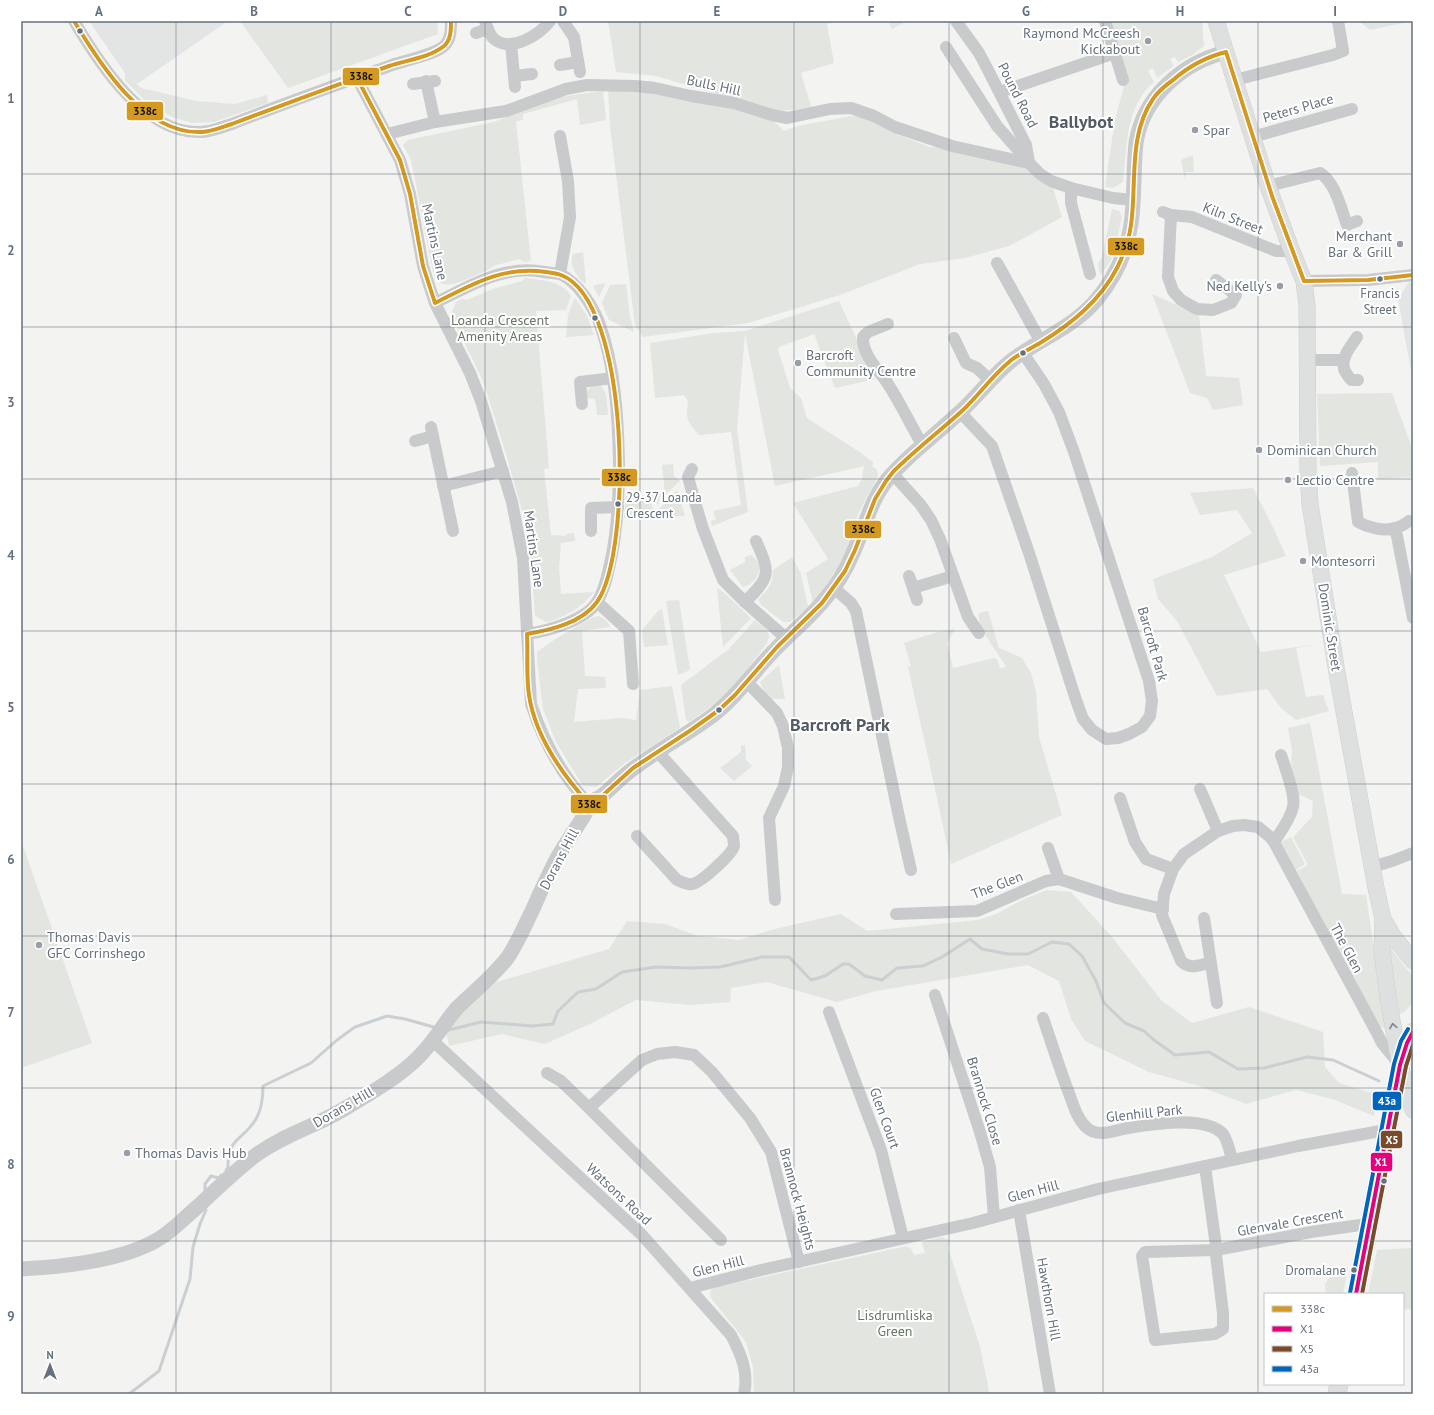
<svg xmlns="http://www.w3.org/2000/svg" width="1434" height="1415" font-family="'PT Sans',sans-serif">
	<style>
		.built { fill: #e3e4e4 }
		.green { fill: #e2e5e0 }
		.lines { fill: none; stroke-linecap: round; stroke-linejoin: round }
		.stream { stroke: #cacfd2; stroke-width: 3 }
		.secondary-casing { stroke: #cfcfcf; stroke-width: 17 }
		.primary-casing { stroke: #d0d0d1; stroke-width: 19 }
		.minor { stroke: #c9cacb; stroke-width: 12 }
		.tertiary { stroke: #c9cacb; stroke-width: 15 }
		.secondary { stroke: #dedfdf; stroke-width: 16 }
		.primary { stroke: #dedfdf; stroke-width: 18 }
		.bus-1-casing { stroke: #fff; stroke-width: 7 }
		.bus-2-casing { stroke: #fff; stroke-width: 7 }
		.bus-3-casing { stroke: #fff; stroke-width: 7 }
		.bus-4-casing { stroke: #fff; stroke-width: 7 }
		.bus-1 { stroke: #d39920; stroke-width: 4 }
		.bus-2 { stroke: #e5007d; stroke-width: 4 }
		.bus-3 { stroke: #7a4b2a; stroke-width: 4 }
		.bus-4 { stroke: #0065bd; stroke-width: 4 }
		.oneway { stroke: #7e8792 }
		.grid { fill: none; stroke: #66717f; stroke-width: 1; stroke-opacity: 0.55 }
		.bus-dot { fill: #66717f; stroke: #fff; stroke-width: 1.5 }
		.poi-dot { fill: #979ea7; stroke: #fff; stroke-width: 1.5 }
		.labels { text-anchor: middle; stroke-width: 4; stroke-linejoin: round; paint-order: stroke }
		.bus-label { font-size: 13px; fill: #66717f; stroke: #fff }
		.poi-label { font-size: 14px; fill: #66717f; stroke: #fff; text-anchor: start }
		.street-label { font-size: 14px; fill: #66717f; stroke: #fff }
		.park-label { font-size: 14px; fill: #667764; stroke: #fff }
		.district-label { font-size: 18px; font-weight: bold; fill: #535b65; stroke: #fff }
		.line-badge { stroke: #fff; stroke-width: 1.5 }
		.badge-label { font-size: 11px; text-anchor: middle; font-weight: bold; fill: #fff }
		.pale-badge-label { font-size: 11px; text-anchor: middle; font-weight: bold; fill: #111 }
		.neatline { fill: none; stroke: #66717f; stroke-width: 1.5 }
		.grid-label { font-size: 13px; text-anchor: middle; font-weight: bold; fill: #66717f }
	</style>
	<rect width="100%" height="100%" fill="#f3f3f1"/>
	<g class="built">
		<polygon points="89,21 228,21 137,84 125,73"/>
		<polygon points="1359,21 1413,21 1370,30"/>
		<polygon points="1409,282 1413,282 1413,382 1398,299"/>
		<polygon points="745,745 746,760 752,766 734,781 720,768 741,752 741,746"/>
	</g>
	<g class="green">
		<polygon points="160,21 203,21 175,42"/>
		<polygon points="240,21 437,21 438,34 288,88"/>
		<polygon points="608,21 837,21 827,24 834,63 801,73 812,109 773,111 656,76 616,72"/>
		<polygon points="888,21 907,21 892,29"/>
		<path d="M1111,21H1202L1204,46L1192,55L1178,62L1175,57L1170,59L1174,66L1157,78L1153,68L1148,71L1154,82C1125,106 1127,148 1123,182L1113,188L1105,187L1115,120L1124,86L1129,81Z"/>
		<polygon points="125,73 141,88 196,101 235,104 267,95 268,103 214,122 192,123 172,117 144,100 125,80"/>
		<polygon points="608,87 655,88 772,119 784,131 798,126 851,116 862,117 874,120 896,134 930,147 951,148 1021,161 1051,181 1062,217 1009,246 965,258 920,264 840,295 748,323 643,337 635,325 610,126"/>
		<path d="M603,91L606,120L580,125L577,99L523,114V120L516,121L531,261L524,262L519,259L493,266L488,270C478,274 452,288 443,284C437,282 435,276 433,272L411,160L403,145L408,140L494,122L543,102L567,96Z"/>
		<polygon points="1193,155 1194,172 1186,172 1185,180 1181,160"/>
		<path d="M1112,209L1119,211L1122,217L1117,240L1111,260L1101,275C1097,267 1097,264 1102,257Z"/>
		<path d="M583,252L586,283H584C577,276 568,265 573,254Z"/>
		<path d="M525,278C540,280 563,281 571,296L566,310L536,311L549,468L544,469L551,535L566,536V534L574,533L575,541L561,543L559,569L561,594L594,592L585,602L573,611L555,620L546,622L535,616L529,536L507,457L483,381L451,315L456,302L462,299L467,300L493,289L522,281Z"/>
		<polygon points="606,283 599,297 593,287 595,285"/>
		<polygon points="626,284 630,316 634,332 609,320 602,303 610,285"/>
		<polygon points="1152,294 1199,315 1206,376 1239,378 1243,405 1213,410 1207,398 1190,393"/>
		<polygon points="574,299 576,299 587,316 594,335 566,337 568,315"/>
		<path d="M839,301L875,379L835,388L814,334L779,347L778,350L790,388L801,398L807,418L861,453L873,462V465L871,466C876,468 878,470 878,476L859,512L844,558L827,584L813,603L806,573L828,559L793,503L858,486L862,479L864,466L775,486L745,334L737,429L748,512L712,526L711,521L716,519L713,511L741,505L731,432L699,435C686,420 686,420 688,401L684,395L655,398L650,343L714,333L745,331Z"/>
		<path d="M600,385C608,392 607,405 608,415H597L595,399L586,398L587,391L592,386Z"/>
		<polygon points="1392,393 1413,451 1413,477 1378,479 1378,462 1320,466 1317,394"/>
		<polygon points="673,464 674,476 680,481 666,494 665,493 662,465"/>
		<polygon points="1253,488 1273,527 1286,556 1224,575 1261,652 1318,644 1296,648 1306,697 1323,695 1329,711 1296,720 1281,708 1267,689 1217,696 1177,621 1158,599 1153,579 1212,557 1252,533 1237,510 1200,515 1190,493"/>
		<polygon points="677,490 685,516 658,517 659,509"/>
		<path d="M626,493C642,494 653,498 654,515L624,518Z"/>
		<polygon points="661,493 658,505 648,494"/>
		<path d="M752,555C754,558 759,562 759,566C761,576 752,585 743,587L730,570L745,562V557Z"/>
		<path d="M792,557L801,574L808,607L790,622H783L760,604L758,599C768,590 773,585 773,570Z"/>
		<polygon points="717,588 721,590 751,618 723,647"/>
		<polygon points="679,600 690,670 678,675 666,601"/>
		<polygon points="662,609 668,645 644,647 642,630 659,610"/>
		<path d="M988,611L999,648L1022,658L1031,673L1036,692L1039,737L1062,815L951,864L929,761L908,667L911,666L904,643L934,633L955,629L947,643L953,668L994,658L997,659L1000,668L1006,667C999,653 976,628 979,613Z"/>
		<path d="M599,616C604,619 609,622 610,627L582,631L585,676L605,677L606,688L578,689L574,722L622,718L636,720L640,690L672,686L680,728L625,763L596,787L583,786L556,742L543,709L537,661V652L557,638L593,617Z"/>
		<polygon points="755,620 768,631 769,637 767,643 740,679 713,705 689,722 686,720 681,685 729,649"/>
		<polygon points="779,665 785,699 772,699 765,693 760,682"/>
		<polygon points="1310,723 1342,894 1366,895 1386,1029 1375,1025 1297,871 1308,865 1293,837 1312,817 1313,801 1303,796 1297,795 1291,762 1292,750 1288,728"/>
		<polygon points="1291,837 1305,864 1296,870 1281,842"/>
		<polygon points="23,846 92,1043 21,1068 21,847"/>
		<polygon points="1047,890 1071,892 1112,937 1161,1000 1192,1023 1249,1007 1323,1032 1325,1067 1339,1083 1378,1095 1374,1116 1332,1099 1296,1090 1246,1104 1196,1085 1149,1072 1085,1041 1071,1019 1059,981 1028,965 876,991 837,1002 767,982 731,988 730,1002 690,1005 636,1000 592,1023 545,1044 502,1034 449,1046 446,1032 453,1021 490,984 609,949 627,921 665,924 698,936 739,940 775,929 841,914 867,931 978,920 996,914 1022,900"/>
		<polygon points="1389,946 1413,977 1413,1003 1403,1013 1395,1015"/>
		<polygon points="942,1237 950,1240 948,1248 980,1347 989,1390 987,1394 754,1394 753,1367 746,1342 711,1298 710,1293 712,1288 907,1246 908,1248 910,1247 914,1255 925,1253 922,1243 925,1241"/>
		<polygon points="1413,1248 1413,1309 1403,1310 1403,1294 1368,1294 1377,1250"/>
		<polygon points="1348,1267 1343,1294 1326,1293 1325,1284 1335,1270"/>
	</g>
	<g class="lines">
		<g class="stream">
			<polyline points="446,1030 449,1030 481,1022 532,1026 553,1024 558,1011 578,992 596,989 622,972 656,967 692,968 720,967 762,957 789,957 811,980 825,976 843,964 849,964 865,976 882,980 897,968 923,966 942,957 970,939 982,949 1008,954 1028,954 1052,942 1069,944 1082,956 1096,981 1104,1003 1125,1023 1144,1031 1154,1040 1175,1055 1209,1052 1238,1069 1264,1068 1307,1057 1333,1060 1379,1081"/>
			<path d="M226,1170L228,1168C227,1137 243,1141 256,1119C262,1109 263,1097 263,1086L311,1063L337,1040L355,1027L387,1016L405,1019L437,1028"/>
			<polyline points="205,1192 205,1184 211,1176 219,1178 221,1175"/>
			<polyline points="129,1394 159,1371 190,1279 193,1247 200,1224 206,1210"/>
		</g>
		<g class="secondary-casing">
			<g id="secondary">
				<polyline points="1216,21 1268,186 1291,249 1304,281 1307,306 1308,472 1310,504 1337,673 1376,888 1383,919 1393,936 1413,961"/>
				<polyline points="1383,919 1382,952 1388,998 1400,1065 1413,1110"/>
			</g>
		</g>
		<g class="primary-casing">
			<g id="primary">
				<polyline points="1356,1294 1400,1065 1407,1043 1413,1032"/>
				<polyline points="1337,1394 1339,1384"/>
			</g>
		</g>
		<g class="minor">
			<path d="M74,21C99,63 144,134 200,132C211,132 222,127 232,124C285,103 339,84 392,65C406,60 434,55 444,46C451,40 451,30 451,21"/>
			<path d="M485,21C487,26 489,34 493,38C510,54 539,35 550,21"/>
			<polyline points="563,21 574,37 580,72"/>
			<polyline points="956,21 979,53 988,70 1026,145 1029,163 1040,174 1051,181 1071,188 1113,198 1133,200"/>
			<polyline points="1105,21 1123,80"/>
			<polyline points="476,33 488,29"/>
			<polyline points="511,44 515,87"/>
			<polyline points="946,47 997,126 1029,162"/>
			<polyline points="560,65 578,62"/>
			<polyline points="514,76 532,74"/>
			<path d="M357,78L400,160L410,194L423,266L429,285L435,303L470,373L481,401L512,502L523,558L531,704C543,740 562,776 589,804"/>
			<polyline points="1235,80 1333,55 1343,51 1338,21"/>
			<polyline points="426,81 435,122"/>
			<polyline points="413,84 435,81"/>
			<polyline points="1000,92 1115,53"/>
			<polyline points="387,134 435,122 506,111 566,89 587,85 635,86 655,88 691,96 734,103 772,115 787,118 830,109 851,108 874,116 895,127 952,146 1029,163"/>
			<polyline points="560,136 568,181 570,217 560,274"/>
			<polyline points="1252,137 1352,109"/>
			<path d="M1268,186L1320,173C1335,182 1341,208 1347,225L1357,221"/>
			<polyline points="1071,188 1071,203 1090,274"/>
			<polyline points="1163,212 1171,215 1192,217 1276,251 1284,251 1291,249"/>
			<polyline points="1171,215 1168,277 1173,291 1181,300 1197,309 1213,310 1231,303 1236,295 1216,280"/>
			<polyline points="997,263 1041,342"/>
			<polyline points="1304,281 1368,280 1413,275"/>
			<path d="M435,303C470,286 504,264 544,272C549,273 557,273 562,275C578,283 592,305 599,322C615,366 618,415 619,462C619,495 618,527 611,559C608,573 605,589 597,602C586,620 548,631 527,634"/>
			<path d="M888,324L868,332L863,337C862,355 879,370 888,384C901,404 911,426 923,446"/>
			<path d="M1357,337C1351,346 1341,357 1344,369C1345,372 1348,376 1351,380H1358"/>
			<polyline points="954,338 966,363 977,368 990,380"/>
			<polyline points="1307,360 1343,360"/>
			<polyline points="582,404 580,382 613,378"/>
			<polyline points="960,412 992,446 1029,553 1076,700 1083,719 1092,730 1106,739 1118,738 1129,734 1142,727 1150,716 1152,701 1149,681 1074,452 1059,412 1044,384 1023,353"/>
			<polyline points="431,427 453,531"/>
			<polyline points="415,441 433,436"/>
			<polyline points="692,469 688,477 693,495 703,529 723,580 745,602 786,638"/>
			<polyline points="892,473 920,504 931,520 940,539 968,617 979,633"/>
			<path d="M1352,473L1358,522C1367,527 1384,532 1395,528C1400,527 1405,524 1409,521"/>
			<polyline points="443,486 503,471"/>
			<polyline points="1394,529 1397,536 1413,618"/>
			<polyline points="591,531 591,508 618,507"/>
			<polyline points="909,576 917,600"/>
			<polyline points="834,588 851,603 856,611 899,817 911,870"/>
			<polyline points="913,588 953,576"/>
			<polyline points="597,602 629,631 633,684"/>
			<path d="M745,602C770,577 771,574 756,541"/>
			<polyline points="747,682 777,713 783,726 788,748 788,767 784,786 769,818 775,900"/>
			<polyline points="1200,789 1218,831"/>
			<polyline points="1120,798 1135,842 1146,859 1173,869"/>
			<path d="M637,836L677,880C682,882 687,885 692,884C701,883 732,854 734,846C734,843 733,839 733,836L657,751"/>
			<path d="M1274,842C1281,831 1290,820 1293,807C1296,796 1285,767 1281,755"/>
			<polyline points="1048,848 1059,879"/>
			<polyline points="1372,867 1392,861 1413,853"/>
			<polyline points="896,914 977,911 1046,881 1059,879 1117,898 1163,909"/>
			<polyline points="1204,918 1217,1003"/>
			<path d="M1210,963C1198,965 1190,970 1181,961L1162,915L1164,894L1173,869L1184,854L1218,831L1233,826L1244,825L1258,827L1269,836L1274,842L1377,1033L1382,1043L1399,1064"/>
			<polyline points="935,995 980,1132 990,1167 994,1217"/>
			<polyline points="829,1012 881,1150 903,1238"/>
			<path d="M1043,1018C1052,1044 1060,1070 1070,1096C1074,1107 1078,1120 1087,1128C1098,1138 1115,1130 1128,1128C1151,1124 1205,1115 1223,1134C1228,1141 1230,1152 1232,1160"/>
			<path d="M433,1041L642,1235L731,1335C741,1354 749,1373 744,1394"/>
			<polyline points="547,1073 561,1081 589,1108 721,1240"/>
			<polyline points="589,1108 642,1060 657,1054 675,1052 694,1055 712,1072 750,1118 771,1152 799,1262"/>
			<polyline points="1205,1166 1216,1246 1216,1255 1223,1313 1223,1329 1215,1334 1155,1340 1142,1256 1145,1252 1216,1250 1311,1232 1360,1225 1368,1226"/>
			<polyline points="1019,1210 1050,1394"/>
			<polyline points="690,1288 761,1270 973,1223 1098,1189 1298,1146 1386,1130"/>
		</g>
		<path class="tertiary" d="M21,1269C59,1267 110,1262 145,1246C165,1238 179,1223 195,1209C215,1191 234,1171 256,1155C283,1135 316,1126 344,1109C368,1095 407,1072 424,1051C436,1038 445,1022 457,1008C474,991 494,976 508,957C518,942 525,925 533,909C540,892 548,876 556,860C565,844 576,829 585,814C586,811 587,808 588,805C593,799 596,800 603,795C614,786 624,774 637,766C661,748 688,734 712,716C734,699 750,677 768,657C786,637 808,620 825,599C837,585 846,570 853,553C866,525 871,496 893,473C913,451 938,433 960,412C978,396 992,376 1011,361C1039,339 1075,327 1098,298C1115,277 1127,251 1131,224C1135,198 1133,170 1136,143C1143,97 1182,63 1226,52"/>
		<use href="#secondary" class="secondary"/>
		<use href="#primary" class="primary"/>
		<g class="bus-1-casing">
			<g id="bus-1">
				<path d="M74,21C100,64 144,135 202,132C213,131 222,127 232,124C284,104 337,85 389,66C406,60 429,58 444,46C451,40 451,30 451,21"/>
				<path d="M357,78L400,160L410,194L423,266L435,303C473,284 502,266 546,272C551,273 556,273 561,275C630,301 633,551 597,602C582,623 550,630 527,634C528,654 526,675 529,695C535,736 562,774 589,804L602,796L633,768L691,730L719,710L735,695L777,647L822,603L845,571L855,550L875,499L886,481L893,472C915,450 940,431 963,410C979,395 992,376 1009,362C1018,354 1030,349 1040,343C1071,324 1100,301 1117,268C1124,254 1129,240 1131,225C1137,183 1128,135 1153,99C1158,91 1166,85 1173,80C1189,66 1206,57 1226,52L1272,196L1304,281L1368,280L1413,275"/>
			</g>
		</g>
		<g class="bus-2-casing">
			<polyline id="bus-2" points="1356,1294 1400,1065 1407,1043 1413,1032"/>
		</g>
		<g class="bus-3-casing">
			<polyline id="bus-3" points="1362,1294 1406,1066 1413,1045"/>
		</g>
		<g class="bus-4-casing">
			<polyline id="bus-4" points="1350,1293 1394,1064 1401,1041 1408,1029"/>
		</g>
		<use href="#bus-1" class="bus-1"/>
		<use href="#bus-2" class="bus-2"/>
		<use href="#bus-3" class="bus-3"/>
		<use href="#bus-4" class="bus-4"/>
	</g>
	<defs><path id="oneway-chevron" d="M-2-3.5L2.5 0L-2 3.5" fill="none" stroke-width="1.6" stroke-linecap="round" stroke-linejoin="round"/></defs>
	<use class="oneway" href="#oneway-chevron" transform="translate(1393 1026) rotate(-100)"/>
	<path class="grid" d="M176,21V1394M331,21V1394M485,21V1394M640,21V1394M794,21V1394M949,21V1394M1103,21V1394M1258,21V1394M21,174H1413M21,327H1413M21,479H1413M21,631H1413M21,784H1413M21,936H1413M21,1088H1413M21,1241H1413"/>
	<g class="bus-dot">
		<circle cx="80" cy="31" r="3.5"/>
		<circle cx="1380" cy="279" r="3.5"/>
		<circle cx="595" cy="318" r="3.5"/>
		<circle cx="1023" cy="353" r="3.5"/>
		<circle cx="618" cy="504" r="3.5"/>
		<circle cx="719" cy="710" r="3.5"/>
		<circle cx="1384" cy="1181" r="3.5"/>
		<circle cx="1354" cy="1270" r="3.5"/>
	</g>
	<g class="poi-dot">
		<circle cx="1148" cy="41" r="4"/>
		<circle cx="1195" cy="130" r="4"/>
		<circle cx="1400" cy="244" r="4"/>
		<circle cx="1280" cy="286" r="4"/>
		<circle cx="798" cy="363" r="4"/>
		<circle cx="1259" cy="450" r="4"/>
		<circle cx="1288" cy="480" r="4"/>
		<circle cx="1303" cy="561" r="4"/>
		<circle cx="39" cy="945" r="4"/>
		<circle cx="127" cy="1153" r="4"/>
	</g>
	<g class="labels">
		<g class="bus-label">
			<text x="1380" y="298">Francis<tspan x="1380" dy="16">Street</tspan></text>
			<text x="626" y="502" text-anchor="start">29-37 Loanda<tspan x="626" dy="16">Crescent</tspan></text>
			<text x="1346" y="1275" text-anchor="end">Dromalane</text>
		</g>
		<g class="poi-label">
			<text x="1140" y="38" text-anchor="end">Raymond McCreesh<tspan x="1140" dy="16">Kickabout</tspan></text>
			<text x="1203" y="135">Spar</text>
			<text x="1392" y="241" text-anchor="end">Merchant<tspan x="1392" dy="16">Bar &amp; Grill</tspan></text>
			<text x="1272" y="291" text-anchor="end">Ned Kelly's</text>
			<text x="806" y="360">Barcroft<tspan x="806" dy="16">Community Centre</tspan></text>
			<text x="1267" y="455">Dominican Church</text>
			<text x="1296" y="485">Lectio Centre</text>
			<text x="1311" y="566">Montesorri</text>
			<text x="47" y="942">Thomas Davis<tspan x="47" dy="16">GFC Corrinshego</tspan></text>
			<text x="135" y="1158">Thomas Davis Hub</text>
		</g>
		<g class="street-label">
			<text transform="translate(714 85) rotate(12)" y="5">Bulls Hill</text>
			<text transform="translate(1018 95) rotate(63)" y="5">Pound Road</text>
			<text transform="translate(1298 108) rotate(-16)" y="5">Peters Place</text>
			<text transform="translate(1233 218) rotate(22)" y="5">Kiln Street</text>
			<text transform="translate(435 242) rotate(78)" y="5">Martins Lane</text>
			<text transform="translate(534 549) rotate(82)" y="5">Martins Lane</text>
			<text transform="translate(1330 627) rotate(81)" y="5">Dominic Street</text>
			<text transform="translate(1153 644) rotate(74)" y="5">Barcroft Park</text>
			<text transform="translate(559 859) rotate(-62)" y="5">Dorans Hill</text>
			<text transform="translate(997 885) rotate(-21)" y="5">The Glen</text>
			<text transform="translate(1347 948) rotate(62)" y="5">The Glen</text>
			<text transform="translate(985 1101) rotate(73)" y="5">Brannock Close</text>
			<text transform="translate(343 1107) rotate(-30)" y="5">Dorans Hill</text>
			<text transform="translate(1144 1113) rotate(-6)" y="5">Glenhill Park</text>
			<text transform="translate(885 1118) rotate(70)" y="5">Glen Court</text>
			<text transform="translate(1033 1191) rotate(-15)" y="5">Glen Hill</text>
			<text transform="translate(619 1194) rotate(43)" y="5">Watsons Road</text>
			<text transform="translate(798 1199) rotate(75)" y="5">Brannock Heights</text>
			<text transform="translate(1290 1222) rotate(-10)" y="5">Glenvale Crescent</text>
			<text transform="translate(718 1266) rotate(-14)" y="5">Glen Hill</text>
			<text transform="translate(1049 1299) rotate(80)" y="5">Hawthorn Hill</text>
		</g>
		<g class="park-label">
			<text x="500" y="325">Loanda Crescent<tspan x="500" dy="16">Amenity Areas</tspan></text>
			<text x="895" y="1320">Lisdrumliska<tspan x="895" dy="16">Green</tspan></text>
		</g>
		<g class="district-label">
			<text x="1081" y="128">Ballybot</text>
			<text x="840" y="731">Barcroft Park</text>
		</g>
	</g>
	<g class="line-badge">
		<rect x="342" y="67" width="38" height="19" rx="4" fill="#d39920"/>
		<rect x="126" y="101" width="38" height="20" rx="4" fill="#d39920"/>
		<rect x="1107" y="237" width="38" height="19" rx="4" fill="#d39920"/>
		<rect x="601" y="468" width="37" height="19" rx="4" fill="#d39920"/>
		<rect x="844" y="520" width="38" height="19" rx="4" fill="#d39920"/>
		<rect x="570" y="794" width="38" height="20" rx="4" fill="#d39920"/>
		<rect x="1372" y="1091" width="30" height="20" rx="4" fill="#0065bd"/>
		<rect x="1380" y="1130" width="23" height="19" rx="4" fill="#7a4b2a"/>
		<rect x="1370" y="1152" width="23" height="20" rx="4" fill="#e5007d"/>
	</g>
	<g class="badge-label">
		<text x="1387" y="1105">43a</text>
		<text x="1392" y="1144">X5</text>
		<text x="1381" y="1166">X1</text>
	</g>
	<g class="pale-badge-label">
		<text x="361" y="80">338c</text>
		<text x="145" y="115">338c</text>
		<text x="1126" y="250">338c</text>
		<text x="619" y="481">338c</text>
		<text x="863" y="533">338c</text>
		<text x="589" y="808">338c</text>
	</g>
	<rect width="1434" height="1415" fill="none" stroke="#ffffff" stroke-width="44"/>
	<rect x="1264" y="1293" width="140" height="92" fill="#ffffff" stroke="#c2c6cc"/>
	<rect x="1272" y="1306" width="20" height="6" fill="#d39920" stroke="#c2c6cc"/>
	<text x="1300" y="1313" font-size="12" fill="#66717f">338c</text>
	<rect x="1272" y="1326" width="20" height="6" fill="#e5007d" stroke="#c2c6cc"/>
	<text x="1300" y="1333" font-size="12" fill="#66717f">X1</text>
	<rect x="1272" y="1346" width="20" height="6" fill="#7a4b2a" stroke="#c2c6cc"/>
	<text x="1300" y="1353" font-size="12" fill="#66717f">X5</text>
	<rect x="1272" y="1366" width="20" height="6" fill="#0065bd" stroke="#c2c6cc"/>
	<text x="1300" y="1373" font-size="12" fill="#66717f">43a</text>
	<g transform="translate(50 1365)" stroke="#ffffff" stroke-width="3" paint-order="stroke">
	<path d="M0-3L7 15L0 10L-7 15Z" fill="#66717f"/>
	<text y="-6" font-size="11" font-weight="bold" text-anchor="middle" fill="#66717f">N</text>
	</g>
	<rect x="22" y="22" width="1390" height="1371" class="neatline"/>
	<g class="grid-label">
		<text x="99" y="16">A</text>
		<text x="254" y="16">B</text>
		<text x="408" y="16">C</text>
		<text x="563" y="16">D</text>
		<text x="717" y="16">E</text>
		<text x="871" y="16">F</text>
		<text x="1026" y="16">G</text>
		<text x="1180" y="16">H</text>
		<text x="1335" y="16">I</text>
		<text x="11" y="103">1</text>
		<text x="11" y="255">2</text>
		<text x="11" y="407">3</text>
		<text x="11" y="560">4</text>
		<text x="11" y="712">5</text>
		<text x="11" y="864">6</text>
		<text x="11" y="1017">7</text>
		<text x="11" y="1169">8</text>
		<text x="11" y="1321">9</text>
	</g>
</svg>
